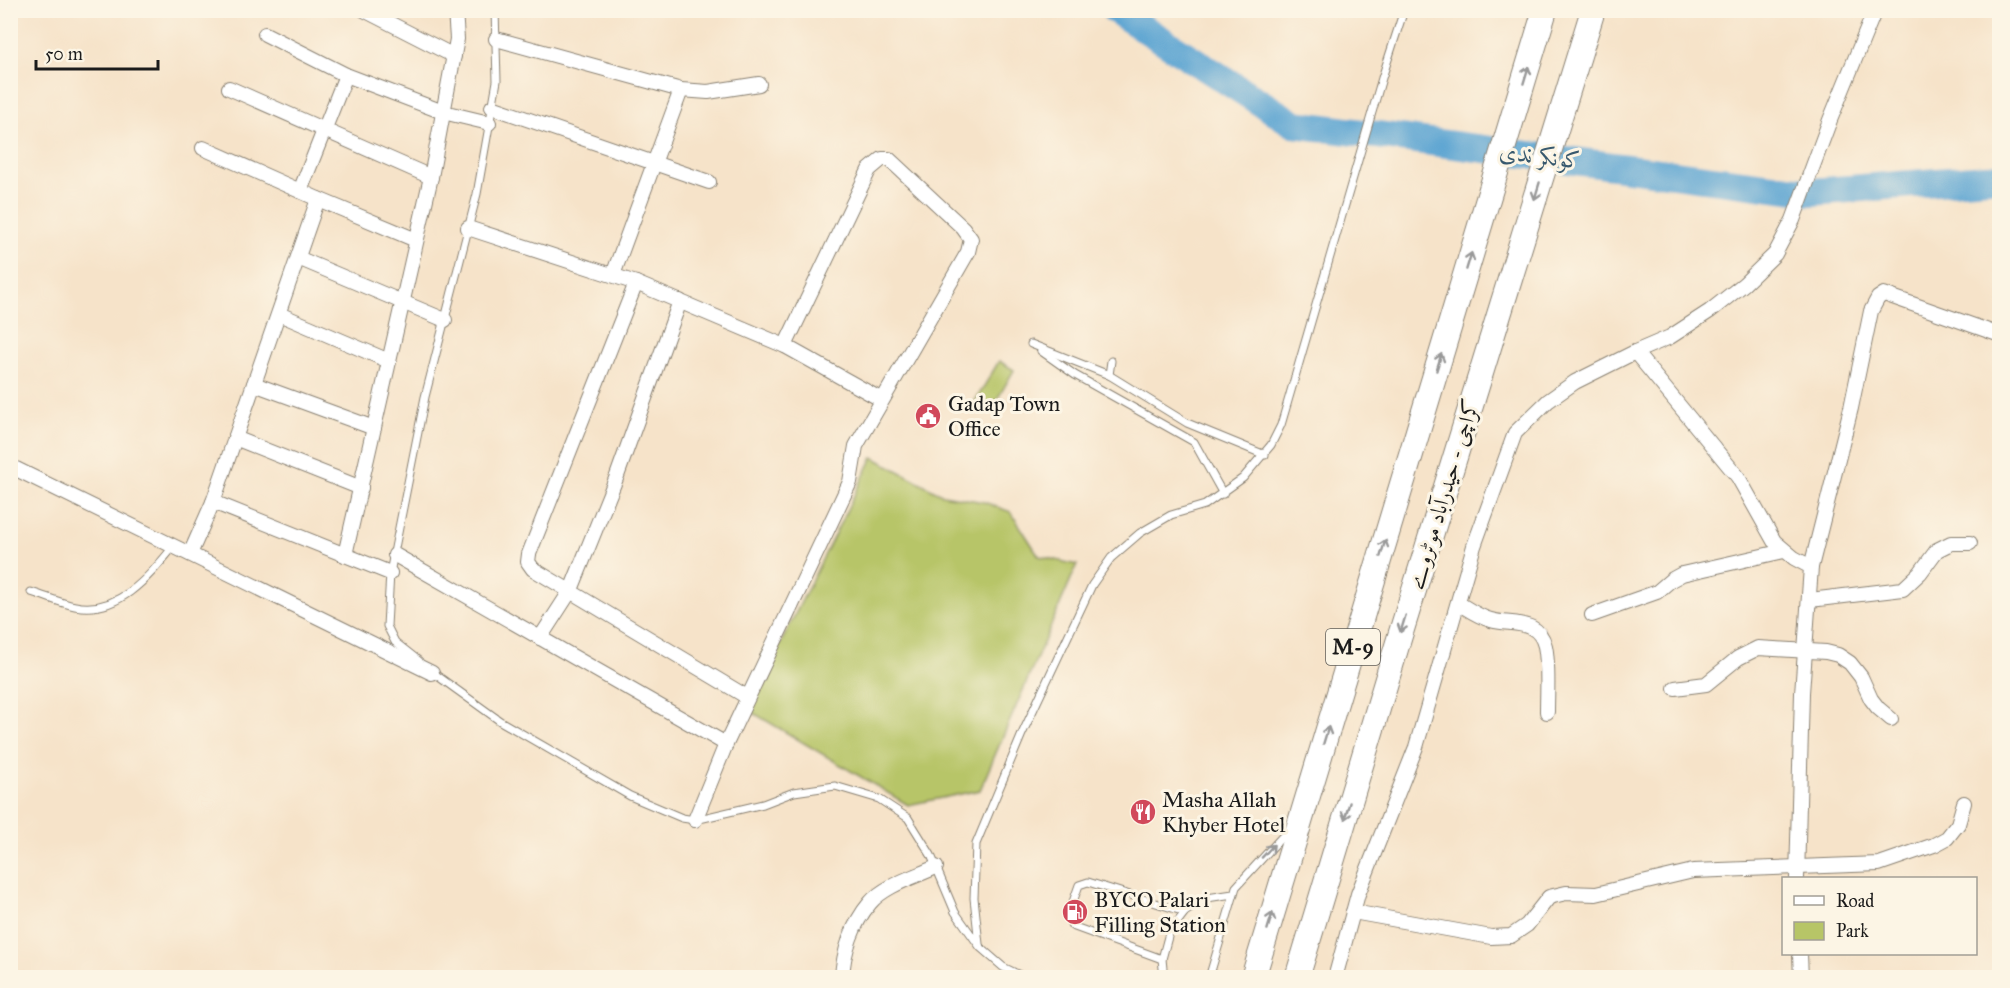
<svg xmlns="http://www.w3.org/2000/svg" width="2010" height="988" font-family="'IM FELL Great Primer',Amiri,serif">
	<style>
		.green { fill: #b7c567; stroke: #6a7042; stroke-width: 1.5 }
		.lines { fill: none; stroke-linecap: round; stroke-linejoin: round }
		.river { stroke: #5ba4d2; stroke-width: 28 }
		.lane-casing { stroke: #898072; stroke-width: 9 }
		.street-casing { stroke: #898072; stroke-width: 16 }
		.highway-casing { stroke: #898072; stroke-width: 26 }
		.lane { stroke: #fff; stroke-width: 7 }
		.street { stroke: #fff; stroke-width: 14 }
		.highway { stroke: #fff; stroke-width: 24 }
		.oneway { stroke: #999 }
		.labels { text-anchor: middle; stroke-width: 6; stroke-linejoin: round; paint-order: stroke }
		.shield { fill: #fcf5e5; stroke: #5f5d58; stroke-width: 1.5 }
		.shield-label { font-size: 21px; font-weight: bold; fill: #1c1c1c }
		.poi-label { font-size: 22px; fill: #1c1c1c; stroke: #fcf5e5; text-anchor: start }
		.street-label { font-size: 22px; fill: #1c1c1c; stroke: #fcf5e5 }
		.water-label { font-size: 24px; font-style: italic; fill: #38596e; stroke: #fcf5e5 }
	</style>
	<rect width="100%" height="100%" fill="#fcf5e5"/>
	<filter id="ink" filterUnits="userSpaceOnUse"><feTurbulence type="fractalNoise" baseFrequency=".0167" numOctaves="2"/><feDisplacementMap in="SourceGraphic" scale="12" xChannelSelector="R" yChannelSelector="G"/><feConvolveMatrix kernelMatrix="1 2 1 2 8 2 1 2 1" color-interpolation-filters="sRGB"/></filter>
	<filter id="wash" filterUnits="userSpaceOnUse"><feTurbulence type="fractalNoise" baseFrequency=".008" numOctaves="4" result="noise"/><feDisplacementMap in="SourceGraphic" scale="24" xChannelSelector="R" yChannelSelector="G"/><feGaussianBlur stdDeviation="1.35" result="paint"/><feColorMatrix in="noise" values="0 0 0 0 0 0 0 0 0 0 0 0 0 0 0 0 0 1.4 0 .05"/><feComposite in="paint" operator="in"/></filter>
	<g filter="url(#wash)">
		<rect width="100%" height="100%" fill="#f6e3c9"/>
		<g class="green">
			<polygon points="999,361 1014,370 990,412 974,403"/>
			<polygon points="873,457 943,495 984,502 1011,512 1039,556 1077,565 980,790 908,805 750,711 762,681"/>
		</g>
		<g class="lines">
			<polyline class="river" points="1115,10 1294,124 1811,192 2000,177"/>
		</g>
	</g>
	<g filter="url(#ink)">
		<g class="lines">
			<g class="lane-casing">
				<g id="lane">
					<polyline points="1031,344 1109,375 1187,423 1265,455"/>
					<polyline points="1041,351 1075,375 1194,442 1223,494"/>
					<polyline points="1109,375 1111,361"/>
					<path d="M31,592C45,596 60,603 75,606C119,615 150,575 174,546"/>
					<polyline points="419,661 395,642 387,626 390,573 425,397 477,194 497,81 495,10"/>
					<polyline points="432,672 500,721 630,796 682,818 695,820 763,804 794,792 835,786 879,799 908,818 931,855 955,912 980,947 1003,967 1026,978"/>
					<polyline points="979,944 974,898 976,844 1022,734 1092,585 1111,558 1140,533 1171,515 1205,505 1243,478 1271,445 1281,425 1382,78 1404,10"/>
					<polyline points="1162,959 1072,926 1068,916 1079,885 1088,882 1185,912"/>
					<polyline points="1164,978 1162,959 1169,933 1185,912 1207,898 1233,894"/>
					<polyline points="1209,978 1236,887 1290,828"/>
				</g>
			</g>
			<g class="street-casing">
				<g id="street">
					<polyline points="364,10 454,56"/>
					<polyline points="265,34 346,75 443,112 489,123"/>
					<polyline points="496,39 681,90 708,92 759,84"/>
					<polyline points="229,88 431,177"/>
					<polyline points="492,107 709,182"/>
					<polyline points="203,148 318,199 416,240"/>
					<polyline points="300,191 346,75"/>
					<polyline points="468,228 636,283 785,346 882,400"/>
					<polyline points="298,258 445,320"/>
					<polyline points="613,275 681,90"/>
					<polyline points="636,283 529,554 528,562 533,569 747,697"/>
					<polyline points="279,314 389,361"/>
					<polyline points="1635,352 1738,477 1774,541 1794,558 1811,567 1802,693 1797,878"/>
					<polyline points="254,384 374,428"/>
					<polyline points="235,438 361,488"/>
					<polyline points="10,466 432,673"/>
					<polyline points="213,502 390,573"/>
					<polyline points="190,554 213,502 318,199"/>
					<polyline points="345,555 431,177 457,39 455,10"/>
					<polyline points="395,555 726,744"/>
					<polyline points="1811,567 1851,408 1871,311 1878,298 1884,294 2000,335"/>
					<polyline points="1810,600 1903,589 1920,573 1937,550 1951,543 1970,543"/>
					<path d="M1458,603C1468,609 1479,617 1491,620C1512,626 1538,618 1545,646C1549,664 1547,693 1547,712"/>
					<polyline points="1592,615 1657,592 1671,580 1682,574 1784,551"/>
					<polyline points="540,638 571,590 617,476 680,301"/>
					<polyline points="1675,688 1706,684 1738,658 1758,648 1826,652 1838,655 1850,663 1861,677 1871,699 1878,708 1891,719"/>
					<polyline points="695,820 726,744 850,482 856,446 968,252 971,239 963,228 889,159 882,159 869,170 785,346"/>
					<polyline points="1353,912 1491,937 1511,936 1527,925 1549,897 1566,893 1596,894 1693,871 1879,864 1934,845 1947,838 1958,824 1964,803"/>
					<polyline points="1800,954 1801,978"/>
					<path d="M842,978C843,952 853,923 870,903C885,885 915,877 936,867"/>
					<polyline points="1335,978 1358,894 1416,747 1474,546 1515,433 1548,401 1575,382 1635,352 1670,337 1710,311 1744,284 1775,254 1793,220 1830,120 1875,10"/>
				</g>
			</g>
			<g class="highway-casing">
				<g id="highway">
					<polyline points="1253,978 1545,10"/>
					<polyline points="1297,978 1399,639 1593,10"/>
				</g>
			</g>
			<use href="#lane" class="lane"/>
			<use href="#street" class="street"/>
			<use href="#highway" class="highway"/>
		</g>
		<defs><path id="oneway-shaft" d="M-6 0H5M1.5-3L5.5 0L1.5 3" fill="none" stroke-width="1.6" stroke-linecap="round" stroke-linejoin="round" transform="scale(1.5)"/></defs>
		<g class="oneway">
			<use href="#oneway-shaft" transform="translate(1526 75) rotate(-73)"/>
			<use href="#oneway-shaft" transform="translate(1537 191) rotate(107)"/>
			<use href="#oneway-shaft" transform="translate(1469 261) rotate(-73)"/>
			<use href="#oneway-shaft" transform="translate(1439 362) rotate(-73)"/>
			<use href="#oneway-shaft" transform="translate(1383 548) rotate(-73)"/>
			<use href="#oneway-shaft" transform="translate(1403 624) rotate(107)"/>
			<use href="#oneway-shaft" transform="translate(1326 735) rotate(-73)"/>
			<use href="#oneway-shaft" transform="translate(1347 811) rotate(107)"/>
			<use href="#oneway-shaft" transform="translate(1268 851) rotate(-47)"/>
			<use href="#oneway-shaft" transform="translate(1270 921) rotate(-73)"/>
		</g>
	</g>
	<defs>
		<g id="civic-disc" transform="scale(1.35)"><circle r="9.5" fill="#d1495b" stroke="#fcf5e5"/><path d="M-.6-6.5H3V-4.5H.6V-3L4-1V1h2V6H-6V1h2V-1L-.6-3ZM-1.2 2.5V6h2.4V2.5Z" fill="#fff"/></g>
		<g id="restaurant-disc" transform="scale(1.35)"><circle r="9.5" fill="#d1495b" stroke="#fcf5e5"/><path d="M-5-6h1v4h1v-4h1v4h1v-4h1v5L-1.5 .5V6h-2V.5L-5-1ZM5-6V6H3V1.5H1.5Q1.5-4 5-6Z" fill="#fff"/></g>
		<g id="fuel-disc" transform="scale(1.35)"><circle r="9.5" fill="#d1495b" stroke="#fcf5e5"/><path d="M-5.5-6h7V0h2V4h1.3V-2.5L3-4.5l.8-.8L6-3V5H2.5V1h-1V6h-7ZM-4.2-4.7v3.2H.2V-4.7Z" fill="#fff"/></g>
	</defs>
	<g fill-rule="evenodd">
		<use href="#civic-disc" x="928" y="416"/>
		<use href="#restaurant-disc" x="1143" y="812"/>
		<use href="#fuel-disc" x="1075" y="912"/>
	</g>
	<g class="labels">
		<rect class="shield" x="1326" y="629" width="54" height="36" rx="4.5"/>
		<g class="shield-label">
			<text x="1353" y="654">M-9</text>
		</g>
		<g class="poi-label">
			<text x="948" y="411">Gadap Town<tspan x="948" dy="25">Office</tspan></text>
			<text x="1162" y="807">Masha Allah<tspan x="1162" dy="25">Khyber Hotel</tspan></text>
			<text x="1094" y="907">BYCO Palari<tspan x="1094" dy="25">Filling Station</tspan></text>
		</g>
		<g class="street-label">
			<text transform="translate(1443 494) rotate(-73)" y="8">کراچی - حیدرآباد موٹروے</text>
		</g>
		<g class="water-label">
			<text transform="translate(1541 156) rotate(7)" y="8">کونکر ندی</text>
		</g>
	</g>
	<rect width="2010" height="988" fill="none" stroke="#fcf5e5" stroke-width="36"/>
	<rect x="1782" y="877" width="195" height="78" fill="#fcf5e5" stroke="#a29e95" stroke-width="1.5"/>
	<rect x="1794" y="896" width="30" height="9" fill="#ffffff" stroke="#a29e95" stroke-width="1.5"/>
	<text x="1836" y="907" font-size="18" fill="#1c1c1c">Road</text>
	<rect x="1794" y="922" width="30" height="18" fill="#b7c567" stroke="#a29e95" stroke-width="1.5"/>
	<text x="1836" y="937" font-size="18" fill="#1c1c1c">Park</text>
	<path d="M36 60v9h122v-9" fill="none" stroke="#1c1c1c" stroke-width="3"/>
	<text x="45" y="60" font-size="18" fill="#1c1c1c" stroke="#fcf5e5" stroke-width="4.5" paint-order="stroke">50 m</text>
</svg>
